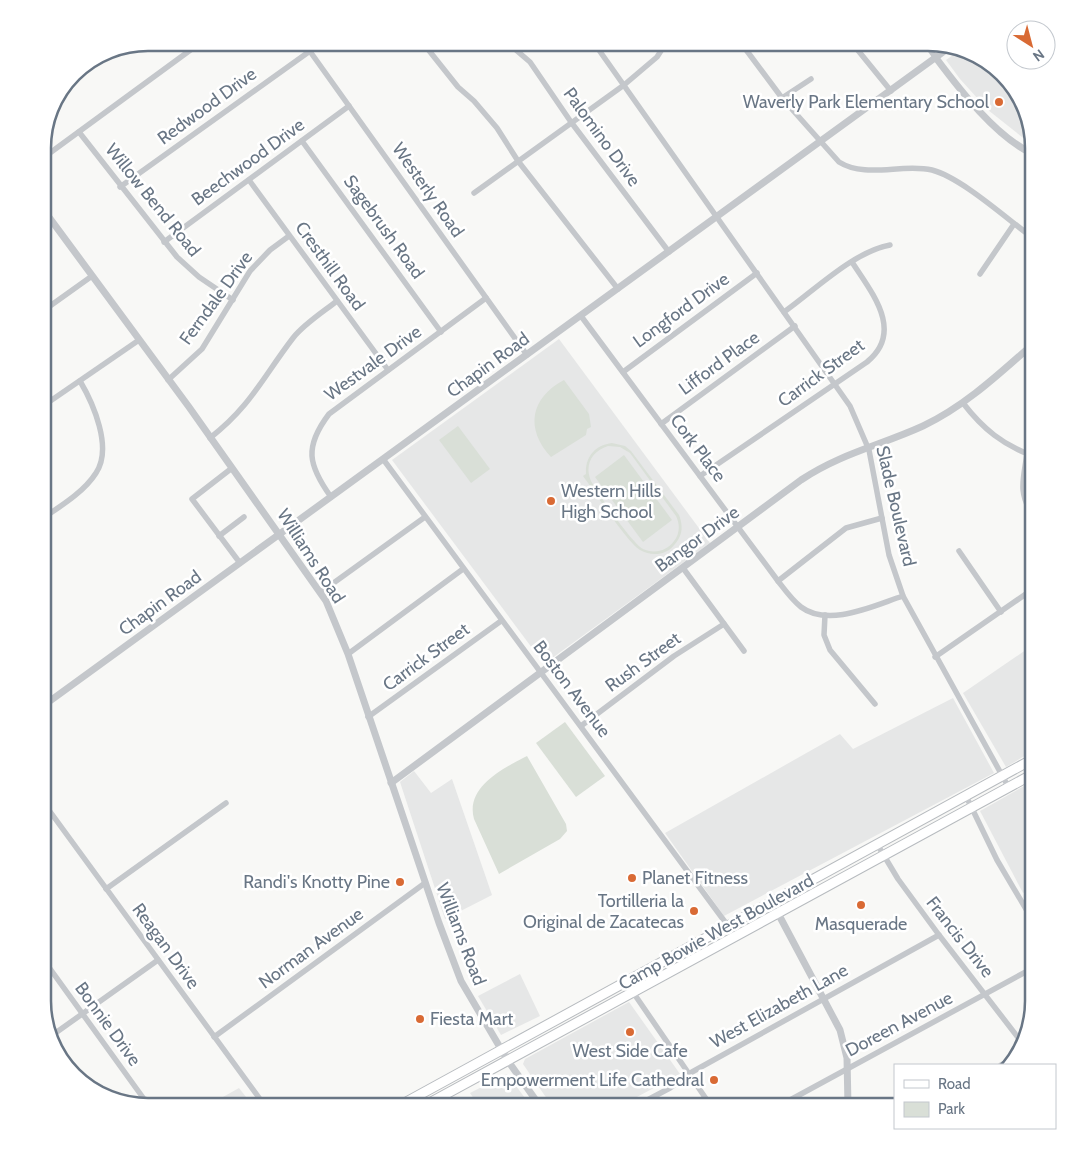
<svg xmlns="http://www.w3.org/2000/svg" width="1076" height="1149" font-family="Cabin,sans-serif">
	<style>
		.built { fill: #e6e7e7 }
		.green { fill: #d9dfd7; fill-rule: evenodd }
		.lines { fill: none; stroke-linecap: round; stroke-linejoin: round }
		.primary-casing { stroke: #b7bbbf; stroke-width: 11 }
		.minor { stroke: #c4c7cb; stroke-width: 5.5 }
		.tertiary { stroke: #c4c7cb; stroke-width: 7 }
		.primary { stroke: #fff; stroke-width: 9 }
		.poi-dot { fill: #d96a34; stroke: #fff; stroke-width: 2 }
		.labels { text-anchor: middle; stroke-width: 5; stroke-linejoin: round; paint-order: stroke }
		.poi-label { font-size: 18px; fill: #697685; stroke: #fff; text-anchor: end }
		.street-label { font-size: 18px; fill: #697685; stroke: #fff }
		.rim { fill: none; stroke: #697685; stroke-width: 2.5 }
	</style>
	<rect width="100%" height="100%" fill="#f8f8f6"/>
	<g class="built">
		<polygon points="960,50 975,54 1011,84 1032,145 988,110 960,79 946,60"/>
		<polygon points="559,339 710,543 544,664 392,460"/>
		<polygon points="1033,645 1033,751 1006,767 963,693"/>
		<polygon points="953,698 994,773 724,916 665,833 840,734 853,749"/>
		<polygon points="414,771 431,793 452,779 492,895 445,919 400,782"/>
		<polygon points="1033,781 1033,887 1023,893 980,811"/>
		<polygon points="520,974 540,1016 501,1035 478,996"/>
		<polygon points="629,1002 680,1074 620,1106 552,1106 523,1064 525,1059"/>
		<polygon points="507,1074 531,1106 479,1106 470,1093"/>
		<polygon points="239,1088 253,1106 207,1106"/>
	</g>
	<g class="green">
		<path d="M564,380L589,414L591,427L587,429L586,435L551,457C525,429 530,398 564,380Z"/>
		<polygon points="458,426 490,469 471,483 439,440"/>
		<path d="M612,443L625,446L631,451L679,515C683,525 683,535 675,544C667,555 652,557 640,550C626,541 595,492 583,476L586,474C585,457 595,445 612,443ZM608,446L620,447L630,453L676,516C680,524 680,534 674,541C667,551 654,554 643,549C631,542 599,495 591,481C584,465 592,451 608,446Z"/>
		<polygon points="624,455 672,520 643,542 595,477"/>
		<polygon points="565,722 605,776 576,797 536,743"/>
		<path d="M527,756L566,824L567,831L560,839L499,874L474,819C465,787 504,768 527,756Z"/>
	</g>
	<g class="lines">
		<g class="primary-casing">
			<g id="primary">
				<polyline points="399,1106 1033,759"/>
				<polyline points="424,1106 1033,774"/>
			</g>
		</g>
		<g class="minor">
			<polyline points="304,43 527,355"/>
			<polyline points="423,43 458,87 474,101 497,128 518,161 618,289"/>
			<polyline points="508,43 530,62 571,122 669,252"/>
			<polyline points="594,43 850,406 869,450 889,555 903,596 1009,788"/>
			<path d="M741,43L782,98L839,162C866,179 902,163 932,170C962,178 1007,219 1033,238"/>
			<polyline points="852,43 891,91"/>
			<polyline points="925,43 936,58"/>
			<polyline points="782,98 811,79"/>
			<polyline points="79,132 177,257 199,277 233,300"/>
			<polyline points="302,141 441,332"/>
			<polyline points="43,158 200,43"/>
			<polyline points="249,180 388,370"/>
			<polyline points="120,187 310,51"/>
			<polyline points="474,193 624,85 657,57 666,43"/>
			<polyline points="164,242 349,106"/>
			<polyline points="980,274 1014,224"/>
			<polyline points="43,311 92,276"/>
			<path d="M784,312C815,290 853,252 890,245"/>
			<path d="M581,316L778,581C785,590 792,600 801,607C829,628 875,605 903,596"/>
			<polyline points="623,372 757,273"/>
			<polyline points="168,380 202,349 250,271 270,250 289,236"/>
			<path d="M963,403C983,429 1003,445 1033,456"/>
			<polyline points="43,406 139,340"/>
			<polyline points="661,424 795,326"/>
			<path d="M210,438C251,406 263,377 293,338C304,324 323,312 337,301"/>
			<path d="M1027,454C1023,481 1018,492 1033,516"/>
			<polyline points="383,459 728,926 733,938"/>
			<polyline points="232,468 192,499 240,563"/>
			<path d="M700,476L867,362C905,331 871,292 852,262"/>
			<path d="M331,497C308,465 304,447 329,414L486,298"/>
			<path d="M43,518C61,506 84,492 96,473C113,448 93,403 80,381"/>
			<polyline points="219,536 244,517"/>
			<polyline points="959,551 1001,612"/>
			<polyline points="683,568 744,651"/>
			<polyline points="778,581 846,528 882,518"/>
			<polyline points="321,592 425,517"/>
			<polyline points="825,615 824,635 830,650 875,704"/>
			<polyline points="348,654 463,569"/>
			<polyline points="935,657 1033,589"/>
			<polyline points="368,717 501,621"/>
			<polyline points="581,726 674,656 724,624"/>
			<polyline points="966,796 997,860 1033,921"/>
			<polyline points="43,802 265,1106"/>
			<polyline points="877,844 898,879 939,935 1023,1044"/>
			<polyline points="106,889 226,803"/>
			<polyline points="43,959 149,1106"/>
			<polyline points="626,982 711,1106"/>
			<polyline points="54,1034 158,960"/>
			<polyline points="214,1037 425,883"/>
			<polyline points="1001,1065 1013,1059"/>
			<polyline points="636,1106 670,1088 692,1072 939,935"/>
			<polyline points="779,1106 1033,968"/>
		</g>
		<g class="tertiary">
			<path d="M936,58C960,90 996,137 1033,154"/>
			<polyline points="43,209 189,407 326,601 348,654 439,923 461,981 508,1061 540,1106"/>
			<polyline points="43,706 950,47"/>
			<path d="M391,783L801,480C842,453 879,446 923,426C965,406 999,374 1033,344"/>
			<polyline points="772,902 840,1030 847,1058 848,1106"/>
		</g>
		<use href="#primary" class="primary"/>
	</g>
	<g class="poi-dot">
		<circle cx="999" cy="102" r="5"/>
		<circle cx="551" cy="501" r="5"/>
		<circle cx="632" cy="878" r="5"/>
		<circle cx="400" cy="882" r="5"/>
		<circle cx="861" cy="905" r="5"/>
		<circle cx="694" cy="911" r="5"/>
		<circle cx="420" cy="1019" r="5"/>
		<circle cx="630" cy="1032" r="5"/>
		<circle cx="714" cy="1080" r="5"/>
	</g>
	<g class="labels">
		<g class="poi-label">
			<text x="989" y="108">Waverly Park Elementary School</text>
			<text x="561" y="497" text-anchor="start">Western Hills<tspan x="561" dy="21">High School</tspan></text>
			<text x="642" y="884" text-anchor="start">Planet Fitness</text>
			<text x="390" y="888">Randi's Knotty Pine</text>
			<text x="684" y="907">Tortilleria la<tspan x="684" dy="21">Original de Zacatecas</tspan></text>
			<text x="861" y="930" text-anchor="middle">Masquerade</text>
			<text x="430" y="1025" text-anchor="start">Fiesta Mart</text>
			<text x="630" y="1057" text-anchor="middle">West Side Cafe</text>
			<text x="704" y="1086">Empowerment Life Cathedral</text>
		</g>
		<g class="street-label">
			<text transform="translate(207 106) rotate(-36)" y="6">Redwood Drive</text>
			<text transform="translate(602 137) rotate(54)" y="6">Palomino Drive</text>
			<text transform="translate(248 162) rotate(-36)" y="6">Beechwood Drive</text>
			<text transform="translate(428 190) rotate(55)" y="6">Westerly Road</text>
			<text transform="translate(153 200) rotate(51)" y="6">Willow Bend Road</text>
			<text transform="translate(384 227) rotate(54)" y="6">Sagebrush Road</text>
			<text transform="translate(330 266) rotate(54)" y="6">Cresthill Road</text>
			<text transform="translate(216 298) rotate(-54)" y="6">Ferndale Drive</text>
			<text transform="translate(681 310) rotate(-36)" y="6">Longford Drive</text>
			<text transform="translate(373 363) rotate(-36)" y="6">Westvale Drive</text>
			<text transform="translate(719 363) rotate(-36)" y="6">Lifford Place</text>
			<text transform="translate(488 365) rotate(-36)" y="6">Chapin Road</text>
			<text transform="translate(821 373) rotate(-36)" y="6">Carrick Street</text>
			<text transform="translate(698 448) rotate(53)" y="6">Cork Place</text>
			<text transform="translate(896 506) rotate(77)" y="6">Slade Boulevard</text>
			<text transform="translate(697 539) rotate(-36)" y="6">Bangor Drive</text>
			<text transform="translate(311 556) rotate(57)" y="6">Williams Road</text>
			<text transform="translate(160 603) rotate(-36)" y="6">Chapin Road</text>
			<text transform="translate(426 657) rotate(-36)" y="6">Carrick Street</text>
			<text transform="translate(643 662) rotate(-36)" y="6">Rush Street</text>
			<text transform="translate(572 689) rotate(53)" y="6">Boston Avenue</text>
			<text transform="translate(716 932) rotate(-29)" y="6">Camp Bowie West Boulevard</text>
			<text transform="translate(461 934) rotate(69)" y="6">Williams Road</text>
			<text transform="translate(960 937) rotate(52)" y="6">Francis Drive</text>
			<text transform="translate(166 946) rotate(54)" y="6">Reagan Drive</text>
			<text transform="translate(311 948) rotate(-36)" y="6">Norman Avenue</text>
			<text transform="translate(779 1006) rotate(-29)" y="6">West Elizabeth Lane</text>
			<text transform="translate(108 1024) rotate(54)" y="6">Bonnie Drive</text>
			<text transform="translate(899 1024) rotate(-28)" y="6">Doreen Avenue</text>
		</g>
	</g>
	<path d="M0 0H1076V1149H0ZM148 51H928A97 97 0 0 1 1025 148V1001A97 97 0 0 1 928 1098H148A97 97 0 0 1 51 1001V148A97 97 0 0 1 148 51Z" fill="#fff" fill-rule="evenodd"/>
	<path class="rim" d="M148 51H928A97 97 0 0 1 1025 148V1001A97 97 0 0 1 928 1098H148A97 97 0 0 1 51 1001V148A97 97 0 0 1 148 51Z"/>
	<rect x="894" y="1064" width="162" height="65" fill="#ffffff" stroke="#c3c8ce"/>
	<rect x="904" y="1080" width="25" height="8" fill="#ffffff" stroke="#c3c8ce"/>
	<text x="938" y="1089" font-size="15" fill="#697685">Road</text>
	<rect x="904" y="1102" width="25" height="15" fill="#d9dfd7" stroke="#c3c8ce"/>
	<text x="938" y="1114" font-size="15" fill="#697685">Park</text>
	<g transform="translate(1031 45) rotate(144)"><circle r="24" fill="#ffffff" stroke="#c3c8ce"/>
	<path d="M0-4L9 19L0 12L-9 19Z" fill="#d96a34"/>
	<text y="-8" font-size="14" font-weight="bold" text-anchor="middle" fill="#697685">N</text>
	</g>
</svg>
